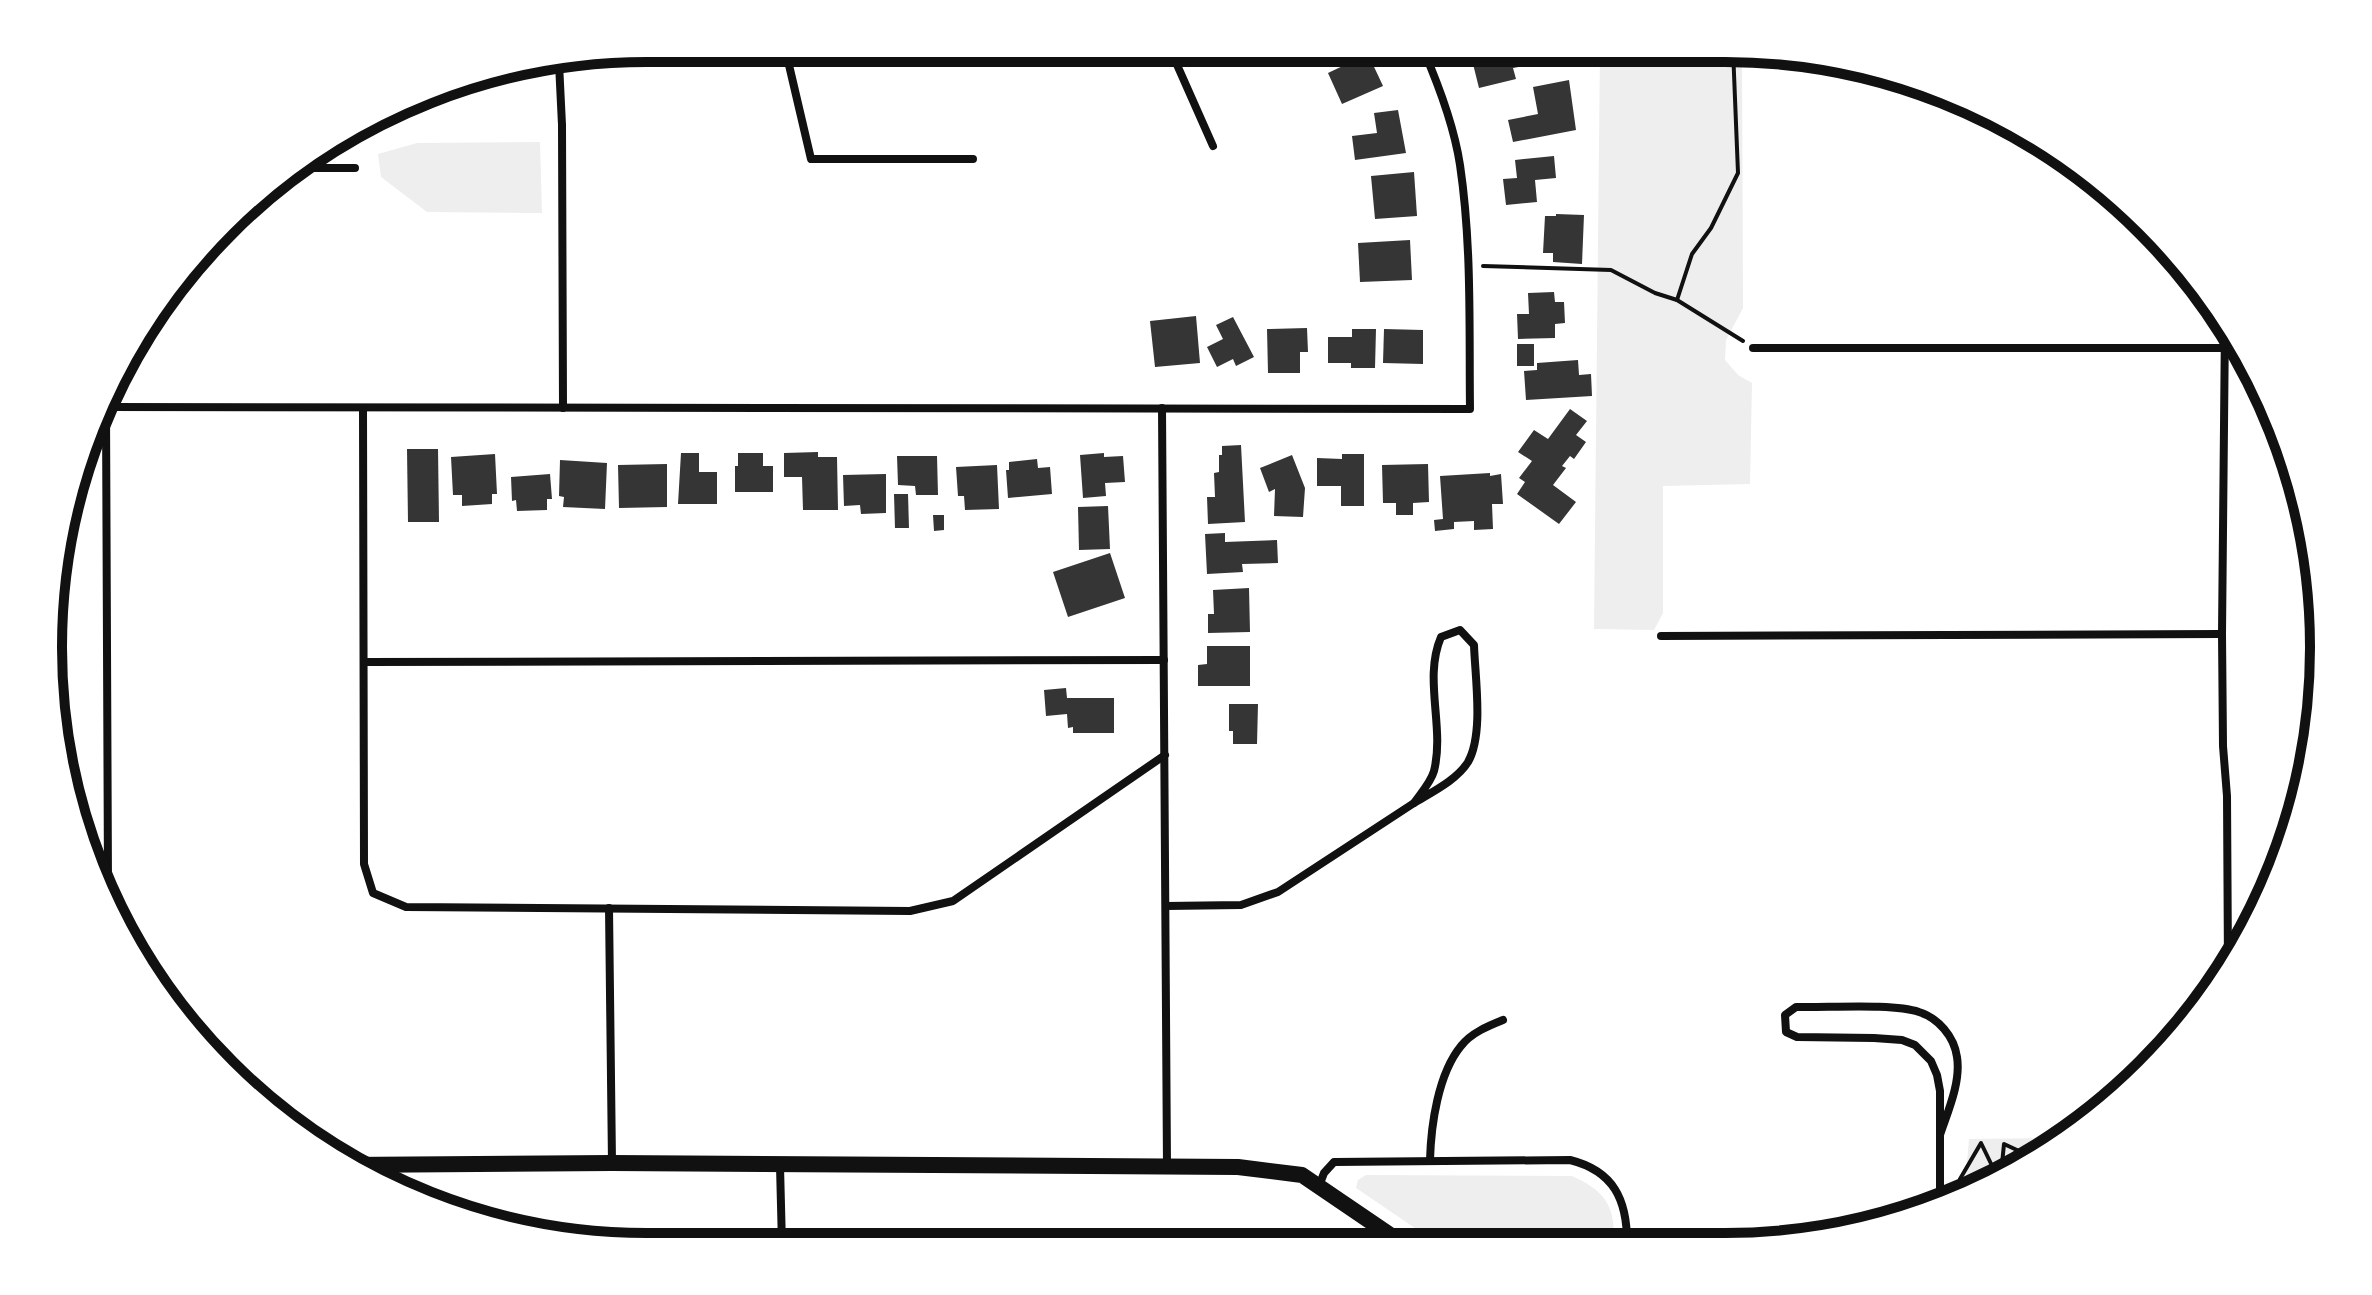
<svg xmlns="http://www.w3.org/2000/svg" width="2372" height="1295" font-family="'Noto Serif',serif">
	<style>
		.green { fill: #eee }
		.building { fill: #353535 }
		.lines { fill: none; stroke-linecap: round; stroke-linejoin: round }
		.path { stroke: #111; stroke-width: 4 }
		.minor { stroke: #111; stroke-width: 8 }
		.secondary { stroke: #111; stroke-width: 16 }
		.rim { fill: none; stroke: #111; stroke-width: 10 }
	</style>
	<rect width="100%" height="100%" fill="#fff"/>
	<g class="green">
		<polygon points="1600,49 1742,49 1743,308 1726,340 1725,360 1738,375 1752,383 1750,484 1663,486 1663,613 1654,630 1594,629"/>
		<polygon points="540,142 542,213 427,212 381,177 378,154 417,143"/>
		<polygon points="2067,1138 2058,1146 1976,1186 1965,1186 1969,1139"/>
		<path d="M1366,1175L1572,1176C1605,1191 1615,1205 1614,1243H1437L1356,1188L1358,1180Z"/>
	</g>
	<g class="building">
		<polygon points="1483,49 1520,49 1524,66 1513,68 1516,79 1479,88 1473,64 1486,61"/>
		<polygon points="1368,54 1383,86 1342,104 1328,73"/>
		<polygon points="1569,80 1576,130 1513,142 1508,120 1538,114 1533,87"/>
		<polygon points="1398,110 1406,153 1355,160 1352,136 1377,133 1374,113"/>
		<polygon points="1554,156 1556,178 1535,180 1537,202 1506,205 1503,179 1517,178 1515,160"/>
		<polygon points="1414,172 1417,216 1375,219 1371,176"/>
		<polygon points="1556,214 1584,215 1582,264 1553,262 1553,253 1543,253 1545,216 1556,216"/>
		<polygon points="1410,240 1412,280 1360,282 1358,243"/>
		<polygon points="1554,292 1555,302 1564,302 1565,323 1555,324 1555,338 1518,339 1517,314 1529,314 1528,293"/>
		<polygon points="1196,316 1200,363 1155,367 1150,321"/>
		<polygon points="1233,317 1254,357 1236,366 1233,359 1217,367 1207,347 1223,339 1216,325"/>
		<polygon points="1307,328 1308,352 1300,352 1300,373 1268,373 1267,329"/>
		<polygon points="1352,329 1376,329 1375,368 1351,368 1351,363 1328,363 1328,337 1352,337"/>
		<polygon points="1384,329 1423,330 1423,364 1383,363"/>
		<rect x="1517" y="344" width="17" height="22"/>
		<polygon points="1578,360 1579,375 1591,374 1592,396 1526,400 1524,371 1537,370 1537,363"/>
		<polygon points="1570,409 1587,421 1576,435 1586,442 1574,459 1570,456 1562,466 1566,468 1553,485 1576,502 1559,524 1517,494 1525,482 1519,478 1532,461 1518,452 1534,430 1548,439"/>
		<polygon points="1241,445 1245,522 1208,524 1207,497 1215,497 1214,473 1219,472 1219,455 1222,455 1222,446"/>
		<polygon points="407,449 438,449 439,522 408,522"/>
		<polygon points="818,452 818,457 837,457 838,510 803,510 802,477 784,477 784,453"/>
		<polygon points="681,453 699,453 699,472 717,472 717,504 678,504"/>
		<polygon points="738,453 763,453 763,466 773,466 773,492 735,492 735,466 738,466"/>
		<polygon points="1104,453 1104,457 1123,456 1125,482 1105,483 1106,496 1083,498 1080,455"/>
		<polygon points="495,454 497,494 492,494 492,504 462,506 462,495 453,495 451,457"/>
		<polygon points="1342,454 1364,454 1364,506 1341,506 1341,486 1317,486 1317,458 1342,459"/>
		<polygon points="1292,455 1305,488 1303,517 1274,516 1275,489 1269,492 1260,468"/>
		<polygon points="897,456 937,456 938,495 916,495 915,486 898,485"/>
		<polygon points="1037,459 1038,468 1050,467 1052,494 1008,498 1006,470 1009,470 1009,462"/>
		<polygon points="560,460 607,463 605,509 563,507 564,497 559,496"/>
		<polygon points="667,464 667,507 619,508 618,465"/>
		<polygon points="1428,464 1429,502 1413,503 1413,515 1396,515 1396,503 1383,503 1382,465"/>
		<polygon points="997,465 999,509 965,510 964,496 958,496 956,467"/>
		<polygon points="1490,473 1490,476 1501,474 1503,504 1492,504 1493,529 1474,530 1474,521 1454,522 1454,529 1435,531 1434,520 1443,519 1440,476"/>
		<polygon points="550,474 552,499 547,499 547,510 517,511 516,500 512,501 511,477"/>
		<polygon points="886,474 886,513 861,514 860,505 844,506 843,475"/>
		<polygon points="894,494 908,494 909,528 895,528"/>
		<polygon points="1108,506 1110,549 1079,550 1078,507"/>
		<polygon points="933,515 944,515 944,530 934,531"/>
		<polygon points="1225,533 1225,542 1277,540 1278,563 1242,564 1243,572 1207,574 1205,534"/>
		<polygon points="1110,553 1125,598 1068,617 1053,572"/>
		<polygon points="1249,588 1250,632 1208,633 1208,614 1214,614 1213,590"/>
		<polygon points="1207,646 1250,646 1250,686 1198,686 1198,665 1207,664"/>
		<polygon points="1066,688 1067,698 1114,698 1114,733 1073,733 1073,727 1068,728 1067,714 1046,716 1044,690"/>
		<polygon points="1229,704 1258,704 1257,744 1233,744 1233,731 1229,731"/>
	</g>
	<g class="lines">
		<g class="path">
			<polyline points="1483,266 1611,270 1655,293 1677,300 1743,341"/>
			<polyline points="1677,300 1692,254 1711,228 1738,173 1733,49"/>
			<polyline points="2001,1174 2004,1144 2034,1158"/>
			<polyline points="1958,1195 1960,1179 1981,1143 1997,1176"/>
		</g>
		<g class="minor">
			<polyline points="785,48 811,159 973,159"/>
			<polyline points="1170,49 1213,146"/>
			<polyline points="559,63 562,125 563,408"/>
			<polyline points="290,168 355,168"/>
			<polyline points="2225,322 2222,634 2223,746 2227,796 2228,969"/>
			<polyline points="1753,348 2225,348"/>
			<path d="M107,407L1470,409C1469,328 1472,246 1460,165C1454,125 1439,86 1423,49"/>
			<polyline points="363,408 364,864 373,893 406,907 910,911 953,901 1165,755"/>
			<polyline points="1162,408 1167,1166"/>
			<path d="M1460,630L1474,645C1475,677 1484,734 1468,762C1457,780 1432,792 1414,803C1421,793 1431,782 1434,771C1445,727 1423,679 1441,637Z"/>
			<polyline points="1661,636 2222,634"/>
			<polyline points="364,662 1164,660"/>
			<polyline points="106,896 108,884 106,410"/>
			<polyline points="1166,906 1241,905 1278,892 1414,803"/>
			<polyline points="609,908 612,1163"/>
			<path d="M1796,1007C1826,1008 1893,1003 1919,1012C1938,1018 1954,1036 1957,1057C1961,1082 1948,1111 1940,1135V1091L1937,1075L1931,1061L1915,1045L1902,1040L1874,1038L1797,1037L1786,1032L1785,1015Z"/>
			<path d="M1430,1160C1431,1125 1438,1074 1461,1046C1471,1033 1488,1026 1503,1020"/>
			<polyline points="780,1166 782,1245"/>
			<path d="M1319,1186L1324,1173L1334,1162L1570,1160C1614,1171 1627,1200 1627,1242"/>
			<polyline points="1940,1204 1940,1135"/>
		</g>
		<polyline class="secondary" points="346,1165 612,1163 1238,1167 1302,1175 1402,1243"/>
	</g>
	<path d="M0 0H2372V1295H0ZM647 62H1725A585 585 0 0 1 2310 647V648A585 585 0 0 1 1725 1233H647A585 585 0 0 1 62 648V647A585 585 0 0 1 647 62Z" fill="#fff" fill-rule="evenodd"/>
	<path class="rim" d="M647 62H1725A585 585 0 0 1 2310 647V648A585 585 0 0 1 1725 1233H647A585 585 0 0 1 62 648V647A585 585 0 0 1 647 62Z"/>
</svg>
